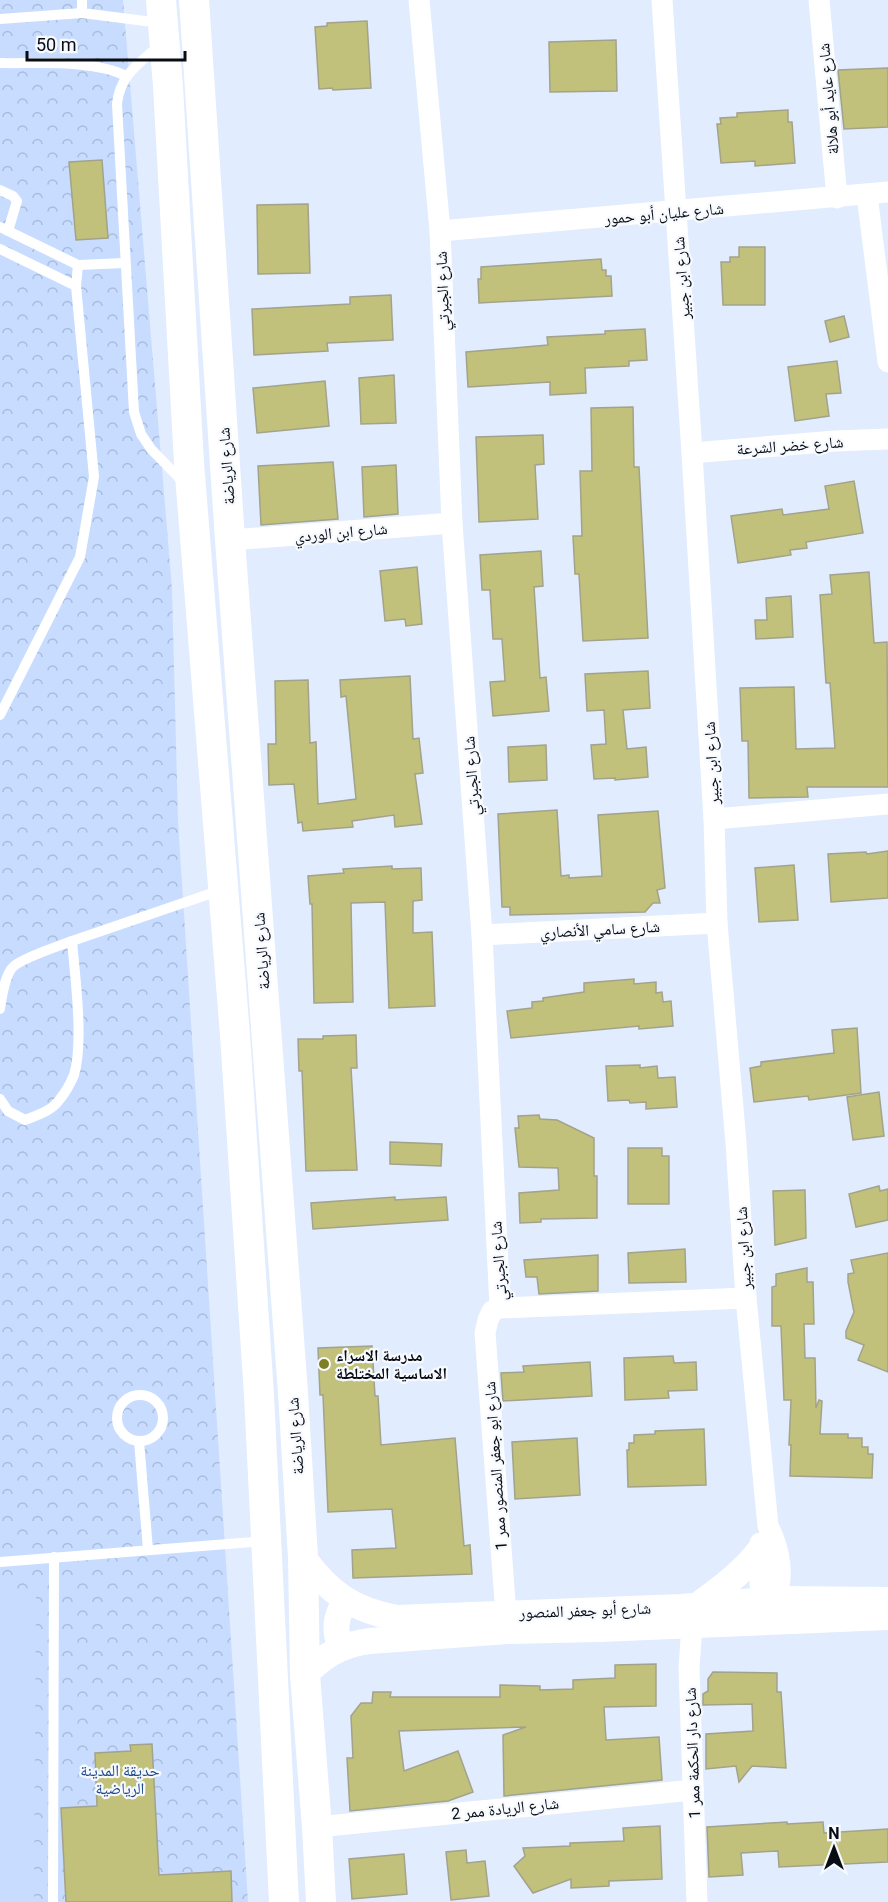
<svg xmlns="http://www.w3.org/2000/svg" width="888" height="1902" font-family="Roboto,'Noto Naskh Arabic',sans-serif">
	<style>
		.park { fill: url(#park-crowns) }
		.garden { fill: #c7dcff }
		.building { fill: #c2c17b; stroke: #a2a38a; stroke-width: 1.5 }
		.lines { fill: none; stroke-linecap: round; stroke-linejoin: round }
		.service { stroke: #fff; stroke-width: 10 }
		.minor { stroke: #fff; stroke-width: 21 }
		.tertiary { stroke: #fff; stroke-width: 26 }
		.secondary { stroke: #fff; stroke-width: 30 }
		.poi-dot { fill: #807e25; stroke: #f6f9fd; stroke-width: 2 }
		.labels { text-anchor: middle; stroke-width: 4.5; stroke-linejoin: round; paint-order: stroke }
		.street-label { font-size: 16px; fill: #080c13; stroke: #f6f9fd }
		.poi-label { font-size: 16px; font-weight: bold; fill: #080c13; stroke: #f6f9fd; text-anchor: start }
		.park-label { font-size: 16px; fill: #1b4588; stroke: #f6f9fd }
	</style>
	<defs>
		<pattern id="park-crowns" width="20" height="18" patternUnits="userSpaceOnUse" patternTransform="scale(1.5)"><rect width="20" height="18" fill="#c7dcff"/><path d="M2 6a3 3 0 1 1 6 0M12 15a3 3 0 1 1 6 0" fill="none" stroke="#a9bcda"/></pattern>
	</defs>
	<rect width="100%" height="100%" fill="#e1ecfe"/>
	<polygon class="park" points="0,0 123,0 172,589 178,822 248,1902 0,1902"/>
	<polygon class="garden" points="0,1597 36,1597 34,1902 0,1902"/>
	<g class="building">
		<polygon points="367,21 371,88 333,90 332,88 319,89 315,27 327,26 327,23"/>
		<polygon points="616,40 617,91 550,92 549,42"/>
		<polygon points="888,68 888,127 844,129 838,70"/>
		<polygon points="788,110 788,122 792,122 795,163 755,166 755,161 721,163 717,124 721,124 720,118 737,117 737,113"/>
		<polygon points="102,160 108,238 76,240 69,162"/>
		<polygon points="308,204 310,273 258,274 257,205"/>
		<polygon points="739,247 765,247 765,305 723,305 721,262 730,262 730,257 739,257"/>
		<polygon points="601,259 602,270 606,270 606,276 611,276 612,296 479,303 478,279 481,279 481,267"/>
		<polygon points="391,295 393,340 327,343 328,351 254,355 252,309 350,304 350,297"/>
		<polygon points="844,316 849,337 830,342 825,321"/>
		<polygon points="645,329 647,360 629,361 629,366 585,368 586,393 550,395 550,382 468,387 466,352 548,345 547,337 605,334 605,331"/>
		<polygon points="837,361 841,393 826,394 829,416 795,421 788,367"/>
		<polygon points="394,375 396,423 361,424 359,378"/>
		<polygon points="325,381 329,426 257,433 253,388"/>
		<polygon points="633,407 634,467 639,467 648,638 583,641 579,574 575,574 573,536 582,536 580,471 592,471 591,408"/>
		<polygon points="543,435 544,464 535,465 538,519 479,522 476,437"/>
		<polygon points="333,462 338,519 261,525 258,466"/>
		<polygon points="396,465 398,514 364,517 362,467"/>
		<polygon points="854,481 863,533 806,542 807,548 790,550 791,555 738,563 731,516 782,509 783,515 829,509 825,486"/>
		<polygon points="541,551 543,586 534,587 540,678 546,677 549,711 493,716 490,682 505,681 502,639 493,639 490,590 482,590 480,555"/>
		<polygon points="417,567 422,624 406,626 405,619 385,621 380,571"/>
		<polygon points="869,572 874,643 887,642 888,787 807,787 808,797 749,798 748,741 742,741 740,688 794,687 796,749 835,748 830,683 826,683 820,595 832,594 830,575"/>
		<polygon points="791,596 793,637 756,639 755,620 767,620 766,598"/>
		<polygon points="648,671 650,708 623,710 627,749 646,747 648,777 615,780 615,778 594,779 591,745 606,744 604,710 587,711 585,674"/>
		<polygon points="410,676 413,739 419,738 423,773 415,774 422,824 395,827 394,815 352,821 353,827 303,831 302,822 298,823 294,784 269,785 268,744 276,744 275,681 308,680 310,743 316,742 318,804 356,799 346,696 341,697 340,680"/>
		<polygon points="546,745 547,780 509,782 508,747"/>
		<polygon points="557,810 561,876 569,875 569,878 602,876 598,815 658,811 665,888 657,890 660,903 653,903 645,912 510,915 510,907 502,907 498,814"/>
		<polygon points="888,851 888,898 831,902 828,854 866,852 867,854"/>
		<polygon points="794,865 798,920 759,922 755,868"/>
		<polygon points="392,866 392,869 421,868 422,900 413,901 413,933 432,932 435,1006 389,1008 385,902 351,903 353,1002 314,1003 312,904 310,904 308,876 344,873 343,869"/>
		<polygon points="634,979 634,984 656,982 656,993 662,992 663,1002 671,1001 673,1026 639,1029 639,1026 511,1038 507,1011 532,1008 532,1002 543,1001 543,998 584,992 584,983"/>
		<polygon points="857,1028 861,1093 809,1100 808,1096 754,1102 750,1068 761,1066 761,1062 834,1053 832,1030"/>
		<polygon points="356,1035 357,1068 351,1068 357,1170 306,1171 302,1071 299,1071 298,1039 323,1039 323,1036"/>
		<polygon points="640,1065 640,1068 657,1066 658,1078 675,1077 677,1107 646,1109 646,1102 630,1103 629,1100 608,1101 606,1066"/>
		<polygon points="879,1092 884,1136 853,1140 847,1097"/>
		<polygon points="539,1115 540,1119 557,1120 594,1138 594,1176 597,1176 597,1218 541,1219 541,1222 520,1223 519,1193 559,1190 558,1168 519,1167 515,1128 519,1128 518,1116"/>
		<polygon points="390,1142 442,1144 441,1166 390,1164"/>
		<polygon points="628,1148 662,1148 662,1156 669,1156 669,1204 628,1204"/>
		<polygon points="879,1186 880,1191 888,1189 888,1220 856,1227 849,1194"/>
		<polygon points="805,1190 806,1238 775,1245 773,1191"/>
		<polygon points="395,1197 395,1200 446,1197 448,1220 313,1229 311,1203"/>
		<polygon points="685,1249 686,1282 629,1283 628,1253"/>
		<polygon points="888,1253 888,1372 858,1360 864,1345 846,1338 846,1331 854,1312 848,1282 848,1274 854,1273 851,1260"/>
		<polygon points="598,1255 598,1291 539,1294 537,1277 526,1277 524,1260"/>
		<polygon points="807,1268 807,1282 813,1282 814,1324 804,1324 805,1358 815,1358 816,1408 819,1400 822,1401 820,1434 848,1434 848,1438 862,1438 862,1447 868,1447 868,1454 873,1454 872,1478 790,1476 791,1445 789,1445 791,1400 784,1400 781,1326 772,1326 772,1287 776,1286 776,1274"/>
		<polygon points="372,1346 375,1396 378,1396 381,1445 455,1438 464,1546 470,1545 472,1574 353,1578 352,1550 396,1548 392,1509 328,1512 323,1395 320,1395 318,1348"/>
		<polygon points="673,1356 674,1363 696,1362 697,1390 668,1391 669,1398 625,1400 624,1358"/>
		<polygon points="590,1362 592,1396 503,1401 501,1373 524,1372 523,1366"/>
		<polygon points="704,1429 706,1485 628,1487 627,1450 629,1450 629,1443 634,1443 634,1435 655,1434 655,1431"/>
		<polygon points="577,1438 580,1495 515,1499 512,1442"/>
		<polygon points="656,1664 656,1706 604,1707 606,1740 659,1737 662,1780 504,1796 503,1735 526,1727 399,1731 404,1771 458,1751 473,1792 448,1801 350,1811 347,1758 353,1758 351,1716 361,1703 372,1703 373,1692 391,1692 390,1697 500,1697 500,1685 540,1686 540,1690 573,1689 573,1680 615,1678 615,1665"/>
		<polygon points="713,1672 777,1673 777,1692 781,1692 786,1768 752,1766 739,1782 736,1766 706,1769 706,1734 753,1731 752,1704 703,1705 703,1694 708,1691 708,1679"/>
		<polygon points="152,1744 159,1875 231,1871 232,1902 66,1902 61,1808 97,1806 95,1753 131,1751 130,1745"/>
		<polygon points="787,1822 787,1824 823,1822 824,1833 888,1829 888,1862 779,1867 778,1851 741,1853 743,1875 709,1877 707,1827"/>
		<polygon points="660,1826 662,1879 609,1881 609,1886 571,1888 571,1879 533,1893 514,1866 525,1856 523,1848 570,1846 570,1843 624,1841 623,1828"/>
		<polygon points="466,1850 467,1863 485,1861 489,1896 451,1900 446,1852"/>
		<polygon points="404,1854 407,1894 352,1899 349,1859"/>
	</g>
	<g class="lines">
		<g class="service">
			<polyline points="82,0 82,13 161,23"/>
			<polyline points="0,19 82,13"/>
			<path d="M160,45C140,63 120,74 117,104L134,412L141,434L151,449L184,483"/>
			<path d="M0,63C37,64 93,59 126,76"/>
			<polyline points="0,190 13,196 17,201 8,231"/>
			<polyline points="0,227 78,265 125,263"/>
			<polyline points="0,249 76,286"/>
			<polyline points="0,715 80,557 94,477 76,286 78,265"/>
			<polyline points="72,941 221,890"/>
			<path d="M0,1009C2,997 4,978 12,968C19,959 59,946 72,941C75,977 84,1042 74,1075C71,1082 65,1093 60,1099C52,1111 38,1115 25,1120L8,1111L0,1099"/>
			<circle cx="140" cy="1418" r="23"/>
			<polyline points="139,1441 148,1550"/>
			<polyline points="0,1562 266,1541"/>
			<polyline points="53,1902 54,1557"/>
		</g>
		<g class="minor">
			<polyline points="419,0 440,231 452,523 482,935 500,1308"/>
			<path d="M662,0L692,453L714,819L717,923L736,1143L746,1298L768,1526C777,1543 783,1566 779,1585C777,1594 769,1602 764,1609"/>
			<polyline points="819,0 837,198"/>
			<polyline points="867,195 888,362"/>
			<polyline points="440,231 888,192"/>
			<polyline points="692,453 835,441 888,439"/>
			<polyline points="230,540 452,523"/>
			<polyline points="714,819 888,804"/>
			<polyline points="482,935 717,923"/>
			<polyline points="760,1543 760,1585 779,1610"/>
			<polyline points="696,1610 692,1625 689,1668 697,1902"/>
			<polyline points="507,1628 485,1333 488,1320 492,1311 500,1308 746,1298"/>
			<polyline points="317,1827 693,1790"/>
		</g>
		<g class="tertiary">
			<path d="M303,1557C329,1593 353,1610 397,1618L681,1607L780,1599L888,1600"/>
			<path d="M698,1605C720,1589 742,1573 759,1551"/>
			<path d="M341,1648C333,1629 336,1618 345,1600"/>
			<path d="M305,1675C324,1655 343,1644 370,1641L507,1631L600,1629L888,1617"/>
		</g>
		<g class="secondary">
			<polyline points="161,0 168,86 189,463 235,1035 259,1395 284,1902"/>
			<polyline points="194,0 230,540 293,1393 303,1557 305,1675 317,1827 321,1902"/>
		</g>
	</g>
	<circle class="poi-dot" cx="324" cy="1364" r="6"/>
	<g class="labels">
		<g class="street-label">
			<text transform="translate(828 99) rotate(-95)" y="6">شارع عايد أبو هلالة</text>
			<text transform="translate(664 213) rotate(-5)" y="6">شارع عليان أبو حمور</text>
			<text transform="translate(681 278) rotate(-94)" y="6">شارع ابن جبير</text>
			<text transform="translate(442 291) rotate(-92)" y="6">شارع الجبرتي</text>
			<text transform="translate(790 445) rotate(-4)" y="6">شارع خضر الشرعة</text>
			<text transform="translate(226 466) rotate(-94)" y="6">شارع الرياضة</text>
			<text transform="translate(341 532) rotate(-5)" y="6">شارع ابن الوردي</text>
			<text transform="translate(711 763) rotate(-93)" y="6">شارع ابن جبير</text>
			<text transform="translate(471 776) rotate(-94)" y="6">شارع الجبرتي</text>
			<text transform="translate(600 929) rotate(-3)" y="6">شارع سامي الأنصاري</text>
			<text transform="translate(261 951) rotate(-94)" y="6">شارع الرياضة</text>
			<text transform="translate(743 1248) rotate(-93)" y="6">شارع ابن جبير</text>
			<text transform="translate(498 1261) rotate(-94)" y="6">شارع الجبرتي</text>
			<text transform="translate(295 1436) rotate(-94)" y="6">شارع الرياضة</text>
			<text transform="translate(495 1466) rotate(-94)" y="6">شارع ابو جعفر المنصور ممر 1</text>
			<text transform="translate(585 1610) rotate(-2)" y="6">شارع أبو جعفر المنصور</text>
			<text transform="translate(692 1753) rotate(-92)" y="6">شارع دار الحكمة ممر 1</text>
			<text transform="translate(505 1808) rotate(-6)" y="6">شارع الريادة ممر 2</text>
		</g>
		<g class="poi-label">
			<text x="336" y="1361">مدرسة الاسراء<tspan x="336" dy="18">الاساسية المختلطة</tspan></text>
		</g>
		<g class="park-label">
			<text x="120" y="1776">حديقة المدينة<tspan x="120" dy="18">الرياضية</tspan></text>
		</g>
	</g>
	<g transform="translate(834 1848)" stroke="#f6f9fd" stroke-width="4.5" paint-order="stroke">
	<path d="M0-4.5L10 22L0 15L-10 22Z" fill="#080c13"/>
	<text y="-9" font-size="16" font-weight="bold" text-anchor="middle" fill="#080c13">N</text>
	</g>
	<path d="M27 51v9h158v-9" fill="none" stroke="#080c13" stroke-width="3"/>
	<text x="36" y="51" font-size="18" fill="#080c13" stroke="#f6f9fd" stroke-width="4.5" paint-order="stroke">50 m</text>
</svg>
